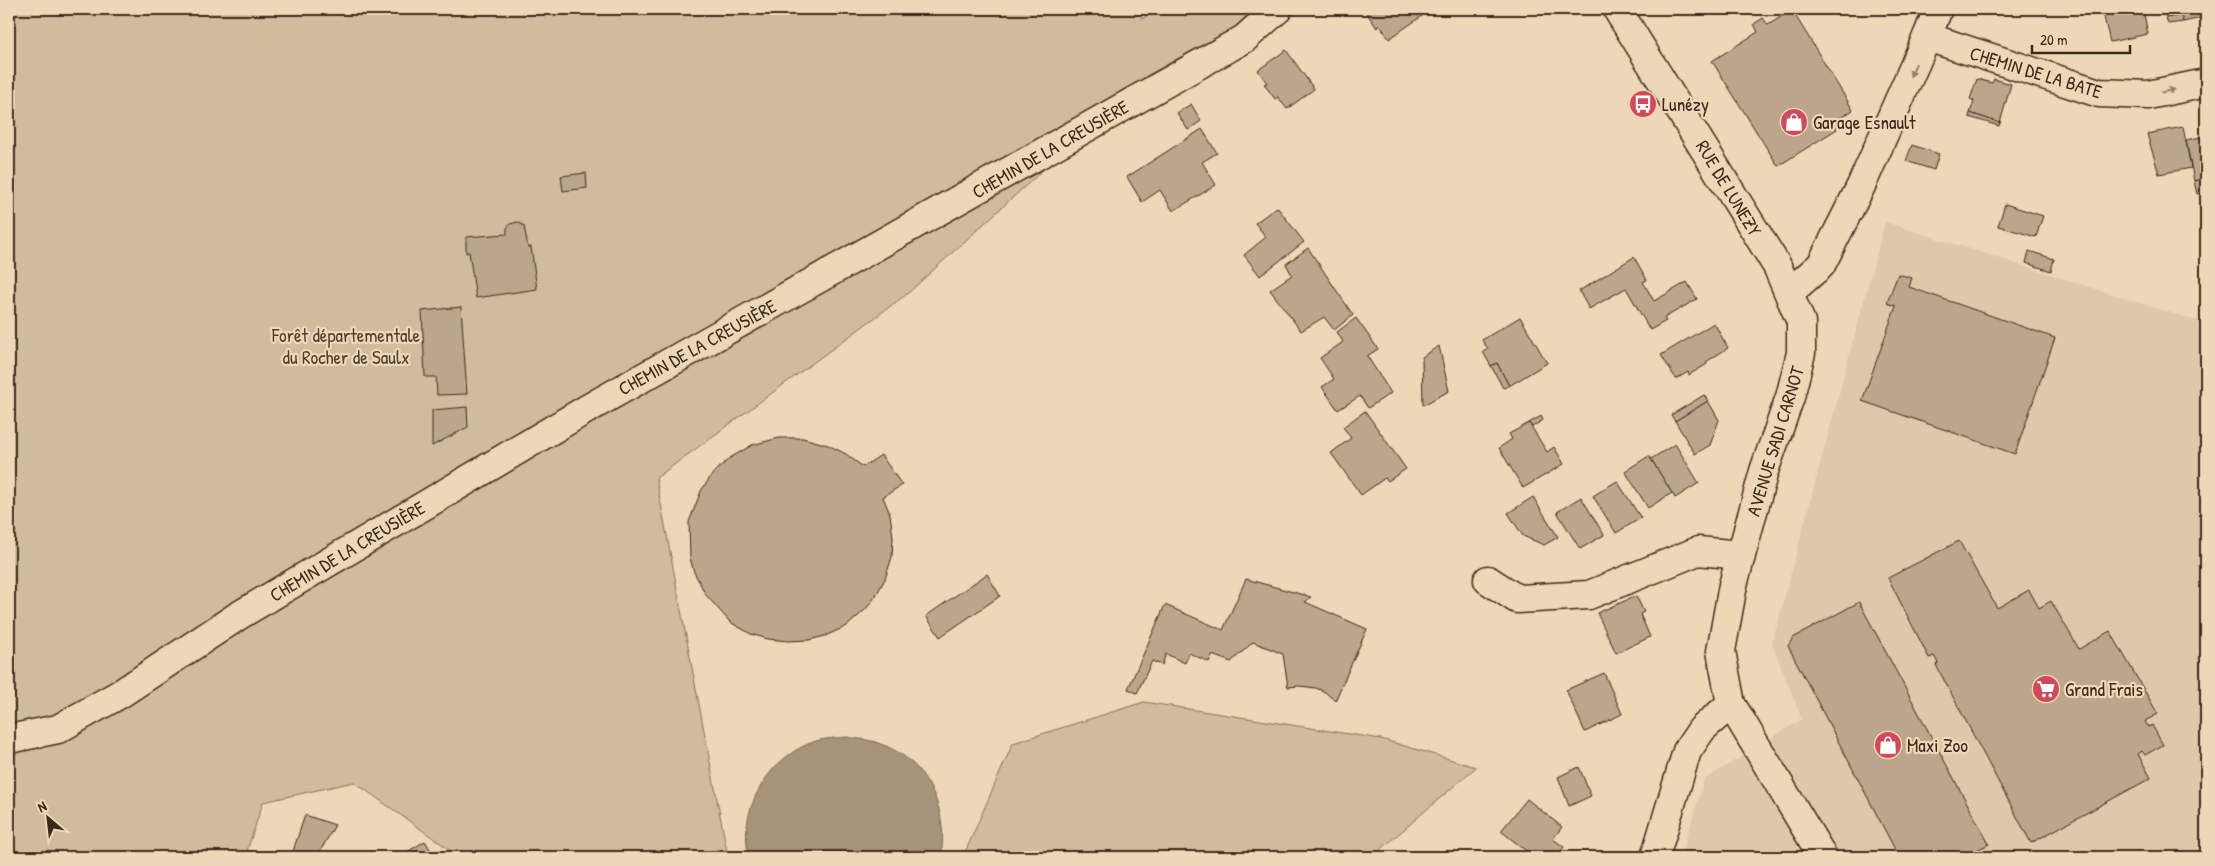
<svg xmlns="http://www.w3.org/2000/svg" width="2215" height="866" font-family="'Patrick Hand',sans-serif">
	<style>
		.built { fill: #dec8a9 }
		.green { fill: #d0bb9d; stroke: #86725e }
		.water { fill: #a7937a; stroke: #7c6955 }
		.building { fill: #bba68c; stroke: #3b2a1e }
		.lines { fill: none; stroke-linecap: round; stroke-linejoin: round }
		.minor-casing { stroke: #3b2a1e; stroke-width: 31 }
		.minor { stroke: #edd7b6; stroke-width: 28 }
		.oneway { fill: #94806a }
		.labels { text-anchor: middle; stroke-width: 4.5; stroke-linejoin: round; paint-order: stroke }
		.street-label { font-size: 19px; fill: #3b2a1e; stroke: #edd7b6 }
		.poi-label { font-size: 19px; fill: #3b2a1e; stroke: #edd7b6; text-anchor: start }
		.park-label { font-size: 19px; fill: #514031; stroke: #edd7b6 }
	</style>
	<rect width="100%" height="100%" fill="#edd7b6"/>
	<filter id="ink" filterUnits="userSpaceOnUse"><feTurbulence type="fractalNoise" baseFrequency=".02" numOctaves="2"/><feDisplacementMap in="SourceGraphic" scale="10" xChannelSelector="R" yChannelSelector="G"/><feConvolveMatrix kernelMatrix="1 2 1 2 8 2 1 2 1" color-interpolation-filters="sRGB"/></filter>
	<g filter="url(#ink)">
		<polygon class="built" points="1885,222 2200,322 2206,321 2206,857 1681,857 1704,780 1802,719 1772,644"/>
		<g class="green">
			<polygon points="9,9 1141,9 1142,19 1157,9 1253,9 1235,27 1146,76 907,294 656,478 728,857 460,857 354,782 263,802 245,857 9,857"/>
			<polygon points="1144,702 1381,739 1476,767 1372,857 963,857 1013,743"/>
		</g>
		<path class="water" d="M847,737C857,739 868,739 878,743C927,759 949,809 941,857H749C737,809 769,756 816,741C826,738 837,738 847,737Z"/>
		<g class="building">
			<polygon points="1368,9 1417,9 1422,16 1389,39 1380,25 1377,28 1366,12"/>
			<polygon points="1842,9 1857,9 1846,15"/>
			<polygon points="2102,9 2143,9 2148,34 2110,42"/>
			<polygon points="2165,9 2206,9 2206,17 2183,22 2181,15 2166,18"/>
			<polygon points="1792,10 1853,110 1834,122 1837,129 1778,166 1712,61 1758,32 1754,24 1763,18 1768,25"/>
			<polygon points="2181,15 2183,22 2168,24 2166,18"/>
			<polygon points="1286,50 1314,89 1287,109 1278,97 1275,99 1264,84 1267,83 1258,70"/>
			<polygon points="1977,79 1992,83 1994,79 2011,84 2000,123 1970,113 1974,101 1970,99"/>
			<polygon points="1191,104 1201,121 1188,130 1177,113"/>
			<polygon points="1970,113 2000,123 1999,126 1969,117"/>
			<polygon points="2183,127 2191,168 2159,174 2147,134"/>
			<polygon points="1202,129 1217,153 1202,162 1216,185 1173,211 1160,190 1142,202 1127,177"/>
			<polygon points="2206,136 2206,178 2194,181 2186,140"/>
			<polygon points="1912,145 1939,154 1934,170 1906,161"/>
			<polygon points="586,173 587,188 563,191 561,176"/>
			<polygon points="2206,178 2206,193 2197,194 2194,181"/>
			<polygon points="2005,204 2043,216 2036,237 1998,226"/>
			<polygon points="1277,207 1304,242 1260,276 1244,255 1266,237 1255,223"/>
			<polygon points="518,222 524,226 528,247 531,247 537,289 476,298 469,252 466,253 466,237 507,234 507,228 510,224"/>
			<polygon points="1308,248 1353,315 1334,330 1324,317 1301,331 1270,290 1292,275 1286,264"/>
			<polygon points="2029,251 2054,259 2051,271 2026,263"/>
			<polygon points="1634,257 1647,280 1643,282 1654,301 1687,282 1697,299 1664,318 1666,321 1650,330 1626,288 1589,309 1579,291"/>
			<polygon points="1898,274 1912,278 1909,287 2055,338 2015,454 1862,401 1896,306 1887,303"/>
			<polygon points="461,307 467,394 437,395 436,377 425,377 422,311"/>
			<polygon points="1520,317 1547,363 1509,386 1497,363 1491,366 1483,352 1488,349 1482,340"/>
			<polygon points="1356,318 1378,349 1367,356 1391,393 1368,408 1360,396 1338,410 1322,387 1334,379 1320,358 1343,342 1337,332"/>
			<polygon points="1714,323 1728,348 1706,362 1707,364 1689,375 1688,372 1676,379 1661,355"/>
			<polygon points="1439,346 1449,391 1423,405 1422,357"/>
			<polygon points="1497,363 1509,386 1503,388 1491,366"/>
			<polygon points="1704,395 1708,401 1675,421 1671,415"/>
			<polygon points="1708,401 1719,420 1710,445 1695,454 1675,421"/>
			<polygon points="467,407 468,427 432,446 432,410"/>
			<polygon points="1365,411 1406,469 1388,481 1385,478 1361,495 1331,453 1351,438 1343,427"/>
			<polygon points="1541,416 1543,420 1532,427 1529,423"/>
			<polygon points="1529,423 1547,452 1554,447 1564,464 1523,488 1499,448 1512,439 1509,434"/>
			<polygon points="779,438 803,438 828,445 846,454 863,467 881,455 902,485 883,497 890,514 893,537 892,557 885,579 875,597 866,609 847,626 825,636 809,640 788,641 768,639 751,634 730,622 706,595 694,572 690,558 689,522 701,491 714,472 730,458 752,445"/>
			<polygon points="1675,444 1699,483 1675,498 1651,459"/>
			<polygon points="1649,456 1672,493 1648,508 1625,471"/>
			<polygon points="1617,481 1641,518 1616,533 1593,496"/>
			<polygon points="1533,497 1558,537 1544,545 1523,536 1508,513"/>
			<polygon points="1581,497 1604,535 1580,549 1557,512"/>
			<polygon points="1959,541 1997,608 2029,590 2039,608 2051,601 2079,649 2110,631 2158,714 2145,721 2148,727 2152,725 2163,745 2145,755 2142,751 2138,754 2151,778 2031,843 1936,665 1938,663 1934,656 1929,658 1888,578"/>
			<polygon points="987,574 1000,596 940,637 926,616"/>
			<polygon points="1246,579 1311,597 1305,602 1367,629 1335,701 1325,692 1316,688 1299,686 1288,687 1283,654 1253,642 1231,662 1212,655 1209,662 1189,653 1185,663 1166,654 1162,665 1152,661 1137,693 1128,689 1165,605 1223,630"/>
			<polygon points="1636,596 1644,612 1640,614 1650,637 1616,653 1597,613"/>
			<polygon points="1859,602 1989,844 1963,857 1899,857 1788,646 1793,638"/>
			<polygon points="1604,673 1622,714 1585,732 1566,690"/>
			<polygon points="1579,767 1591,796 1569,806 1558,777"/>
			<polygon points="1527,799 1562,827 1553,839 1564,847 1556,857 1534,857 1501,831"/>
			<polygon points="305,815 335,825 317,857 291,857"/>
			<polygon points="425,841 435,857 399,857"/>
		</g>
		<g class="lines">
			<g class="minor-casing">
				<g id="minor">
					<polyline points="1617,9 1777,266 1801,322 1801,353 1790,397 1764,471 1733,585 1721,651 1731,704 1823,857"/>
					<polyline points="1927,37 2099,93 2148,95 2206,83"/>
					<polyline points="1790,292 1821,265 1861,186 1927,37 1938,9"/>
					<polyline points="1488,580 1517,599 1589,595 1698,551 1741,555"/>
					<polyline points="9,739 58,729 120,694 238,616 587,409 1244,39 1278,9"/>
					<polyline points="1655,857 1687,751 1702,729 1731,704"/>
				</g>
			</g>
			<use href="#minor" class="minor"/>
		</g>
		<defs><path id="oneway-solid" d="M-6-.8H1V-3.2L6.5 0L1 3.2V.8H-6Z" transform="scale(1.25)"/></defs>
		<g class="oneway">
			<use href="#oneway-solid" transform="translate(1913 70) rotate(114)"/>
			<use href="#oneway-solid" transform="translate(2168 91) rotate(-12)"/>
		</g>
	</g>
	<defs>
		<g id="bus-disc" transform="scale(1.4375)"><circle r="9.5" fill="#d1495b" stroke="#edd7b6"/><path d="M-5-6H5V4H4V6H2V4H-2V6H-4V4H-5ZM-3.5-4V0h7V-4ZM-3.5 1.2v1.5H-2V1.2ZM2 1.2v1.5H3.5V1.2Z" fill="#fff"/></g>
		<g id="shop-disc" transform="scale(1.4375)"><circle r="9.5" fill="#d1495b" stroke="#edd7b6"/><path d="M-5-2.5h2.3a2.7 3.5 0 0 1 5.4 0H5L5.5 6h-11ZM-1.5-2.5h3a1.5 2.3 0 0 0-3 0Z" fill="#fff"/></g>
		<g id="supermarket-disc" transform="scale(1.4375)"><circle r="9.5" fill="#d1495b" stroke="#edd7b6"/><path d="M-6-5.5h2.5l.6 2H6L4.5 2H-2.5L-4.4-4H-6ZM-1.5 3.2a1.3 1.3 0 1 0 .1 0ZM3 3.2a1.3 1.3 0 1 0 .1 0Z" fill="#fff"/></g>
	</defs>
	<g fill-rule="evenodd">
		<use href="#bus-disc" x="1643" y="104"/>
		<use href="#shop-disc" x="1794" y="122"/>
		<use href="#supermarket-disc" x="2046" y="689"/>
		<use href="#shop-disc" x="1888" y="745"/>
	</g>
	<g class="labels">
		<g class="street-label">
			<text transform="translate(2036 72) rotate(17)" y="7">CHEMIN DE LA BATE</text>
			<text transform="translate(1050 149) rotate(-30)" y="7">CHEMIN DE LA CREUSIÈRE</text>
			<text transform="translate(1729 188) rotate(59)" y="7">RUE DE LUNEZY</text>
			<text transform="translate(697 347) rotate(-29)" y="7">CHEMIN DE LA CREUSIÈRE</text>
			<text transform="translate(1775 441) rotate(-73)" y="7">AVENUE SADI CARNOT</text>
			<text transform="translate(347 551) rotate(-31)" y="7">CHEMIN DE LA CREUSIÈRE</text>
		</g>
		<g class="poi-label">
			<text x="1662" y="111">Lunézy</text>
			<text x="1813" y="129">Garage Esnault</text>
			<text x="2065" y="696">Grand Frais</text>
			<text x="1907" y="752">Maxi Zoo</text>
		</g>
		<g class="park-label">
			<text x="346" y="342">Forêt départementale<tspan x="346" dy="22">du Rocher de Saulx</tspan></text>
		</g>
	</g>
	<rect width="2215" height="866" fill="none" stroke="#edd7b6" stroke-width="30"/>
	<rect x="15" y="15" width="2185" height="836" fill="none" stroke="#3b2a1e" stroke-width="2" filter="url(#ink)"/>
	<g transform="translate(48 818) rotate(332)" stroke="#edd7b6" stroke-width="4" paint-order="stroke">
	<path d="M0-4L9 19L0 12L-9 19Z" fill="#3b2a1e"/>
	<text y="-8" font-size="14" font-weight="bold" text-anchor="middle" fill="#3b2a1e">N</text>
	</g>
	<path d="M2032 45v8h98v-8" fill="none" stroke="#3b2a1e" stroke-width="2.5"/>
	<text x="2040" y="45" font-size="15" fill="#3b2a1e" stroke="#edd7b6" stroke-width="4" paint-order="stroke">20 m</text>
</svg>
